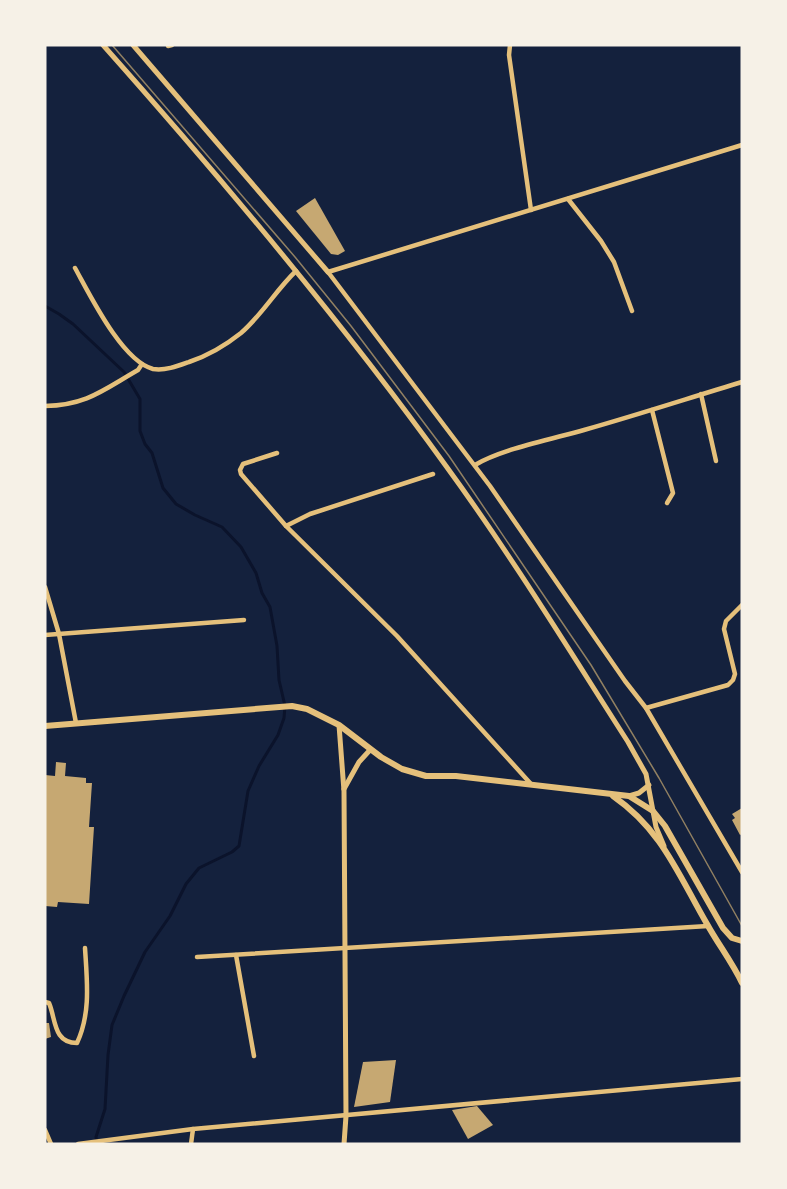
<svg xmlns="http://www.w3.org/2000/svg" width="787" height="1189" font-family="Inter,sans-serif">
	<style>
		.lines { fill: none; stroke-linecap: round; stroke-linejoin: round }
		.stream { stroke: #0b132b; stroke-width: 3 }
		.building { fill: #c6a872 }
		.minor { stroke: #e5c07b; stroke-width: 4.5 }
		.tertiary { stroke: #e5c07b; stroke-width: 5 }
		.secondary { stroke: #e5c07b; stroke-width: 6 }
		.tram { stroke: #918062; stroke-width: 1.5 }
	</style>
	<rect width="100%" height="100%" fill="#14213d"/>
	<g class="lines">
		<polyline class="stream" points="45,306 59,314 73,324 124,372 140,399 140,431 145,444 152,453 163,488 176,504 195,515 222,527 241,547 256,573 262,593 270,607 277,646 279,680 285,706 284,718 278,735 259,766 248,791 239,846 232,852 199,868 186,884 170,916 145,952 124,996 112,1025 108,1055 105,1109 96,1137 97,1144"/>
	</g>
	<g class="building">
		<polygon points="315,198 345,251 338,255 331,254 296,211"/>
		<polygon points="56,762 66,763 65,776 86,778 86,783 92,783 89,827 94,827 89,904 58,902 57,907 45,906 45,775 55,776"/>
		<polygon points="742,808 742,834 740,835 732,820 735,818 732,814"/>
		<polygon points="45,1023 49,1023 51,1037 45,1039"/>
		<polygon points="396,1060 390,1102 354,1107 363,1062"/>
		<polygon points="477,1106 493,1125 468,1139 452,1110"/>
	</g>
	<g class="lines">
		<g class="minor">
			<polyline points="510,45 509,55 531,210"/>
			<polyline points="168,46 172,45"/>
			<polyline points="742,145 328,272 490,486 625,681 646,708 742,872"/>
			<polyline points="568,199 601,241 614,262 632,311"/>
			<path d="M75,268C90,295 122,361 153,369C165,371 178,366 189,362C207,356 226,345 241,333C262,315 276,290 296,271"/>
			<polyline points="701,394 716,461"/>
			<path d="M45,406C87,405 103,390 138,370L142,364"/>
			<polyline points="652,410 673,493 667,503"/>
			<polyline points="277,453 243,464 240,470 241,474 286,526 397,636 531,784"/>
			<path d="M475,465C502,449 552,439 584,430C637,415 689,398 742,382"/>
			<polyline points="286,526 310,514 433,474"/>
			<polyline points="45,587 59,634 76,723"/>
			<polyline points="45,635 244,620"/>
			<polyline points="646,708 728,685 733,680 735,674 724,629 726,621 742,605"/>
			<polyline points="236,955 254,1056"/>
			<polyline points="197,957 708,926"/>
			<path d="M45,1002L49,1003C56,1019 53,1043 77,1043C91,1013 87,981 85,948"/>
			<polyline points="45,1130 51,1144"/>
			<polyline points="78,1144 193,1129 742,1079"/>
			<polyline points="191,1144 193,1129"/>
		</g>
		<g class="tertiary">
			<path d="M103,45C223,180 340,319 446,466C511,555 569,650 628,742L646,774L656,827L664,846"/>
			<polyline points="133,45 328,272"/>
			<polyline points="339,725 344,791 346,1116 344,1144"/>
			<polyline points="344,789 359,762 370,750"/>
			<polyline points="629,796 639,793 649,785"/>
		</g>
		<g class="secondary">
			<polyline points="45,726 292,706 307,709 339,725 381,757 402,769 426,776 456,776 629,796 653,811 665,826 723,928 732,938 742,941"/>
			<path d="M613,796C662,830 678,874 707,924C718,944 732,962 742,983"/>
		</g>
		<polyline class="tram" points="112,45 295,257 351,326 449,456 591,665 659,778 742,926"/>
	</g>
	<rect width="787" height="1189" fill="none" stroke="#f6f1e7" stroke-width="93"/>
</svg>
